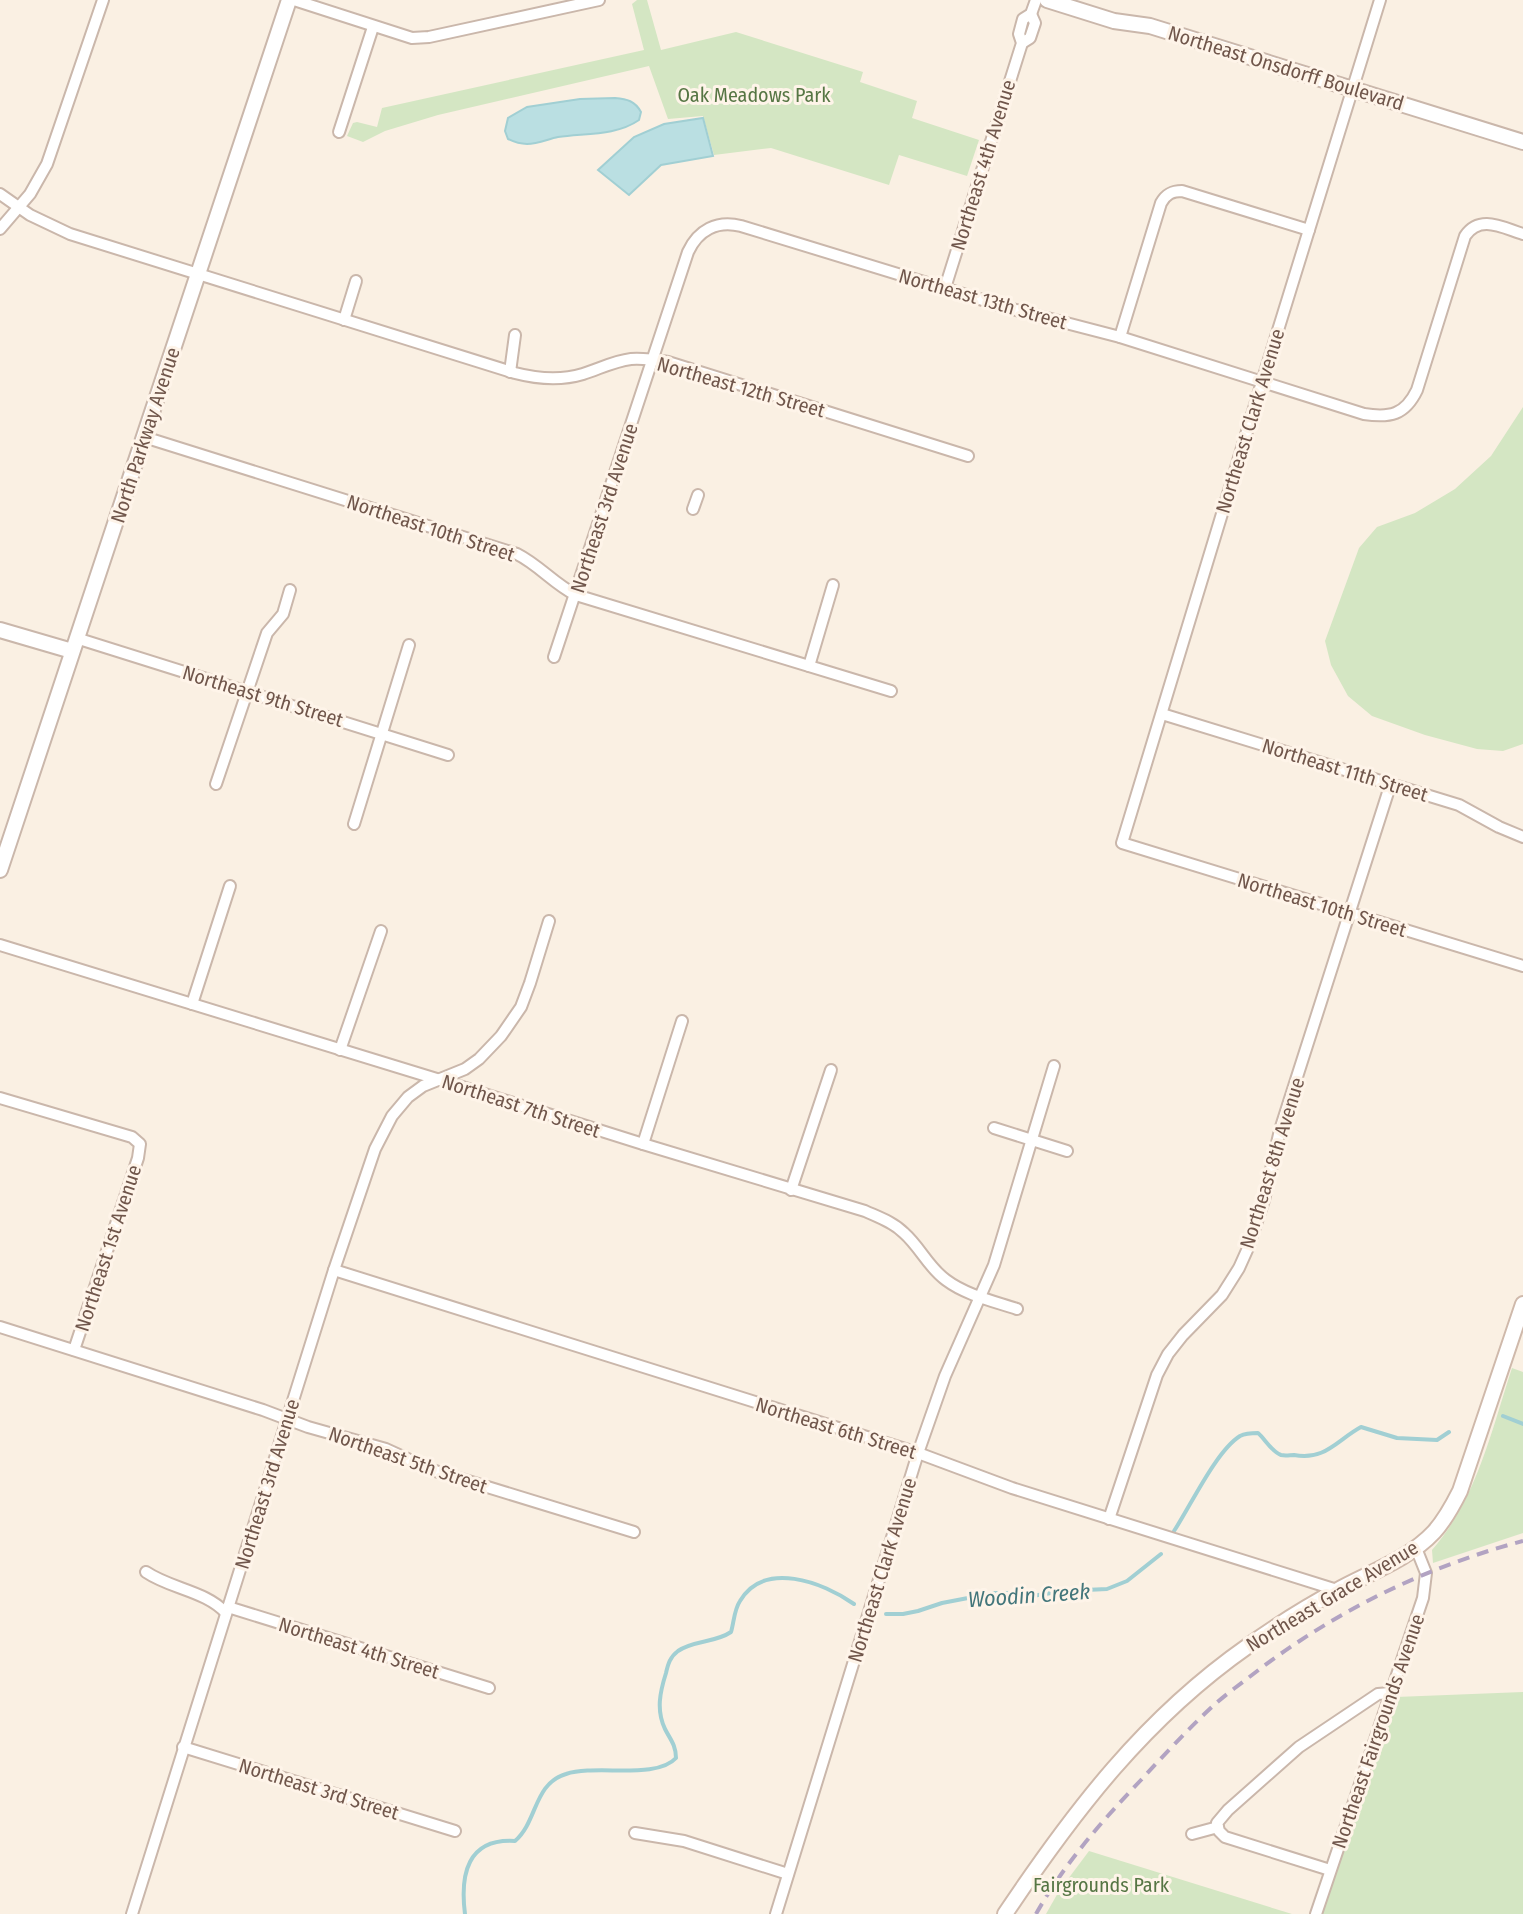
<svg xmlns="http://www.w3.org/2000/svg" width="1523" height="1914" font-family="'Fira Sans Condensed',sans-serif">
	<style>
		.green { fill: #d4e6c3 }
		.water { fill: #badfe2; stroke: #a1cfd3; stroke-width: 2 }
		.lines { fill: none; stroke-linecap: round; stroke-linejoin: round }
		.stream { stroke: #a1cfd3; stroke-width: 4 }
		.minor-casing { stroke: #cab7ab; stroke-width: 14 }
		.tertiary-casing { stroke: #cab7ab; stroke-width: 18 }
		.secondary-casing { stroke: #cfb9ab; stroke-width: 18 }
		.minor { stroke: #fff; stroke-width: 10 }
		.tertiary { stroke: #fff; stroke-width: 14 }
		.secondary { stroke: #fff; stroke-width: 14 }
		.rail { stroke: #b2a3c2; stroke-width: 4; stroke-dasharray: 12 8; stroke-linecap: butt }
		.labels { text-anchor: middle; stroke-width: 6; stroke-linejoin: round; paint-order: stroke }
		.street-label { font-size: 20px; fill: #70564b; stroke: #fef4e9 }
		.park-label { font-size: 20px; fill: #567644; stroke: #fef4e9 }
		.water-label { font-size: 22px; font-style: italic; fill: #43767b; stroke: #fef4e9 }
	</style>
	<rect width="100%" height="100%" fill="#faf0e3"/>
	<g class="green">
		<polygon points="637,0 647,0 661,50 736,32 863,72 860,82 917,101 912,118 979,140 967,176 899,155 889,185 771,148 714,155 703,116 668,119 649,66 438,115 385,131 363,142 347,136 353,123 357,122 377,127 382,108 644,50 632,4"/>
		<polygon points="1523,407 1523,744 1503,751 1477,749 1425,735 1372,716 1348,696 1331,665 1325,641 1359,548 1377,527 1415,513 1455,489 1491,456"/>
		<path d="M1512,1368L1523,1372V1533L1433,1563L1432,1550C1477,1498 1491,1432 1512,1368Z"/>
		<polygon points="1523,1692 1523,1914 1322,1914 1396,1697"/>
		<polygon points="1089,1851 1292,1914 1046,1914 1059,1891"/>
	</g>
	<g class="water">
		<path d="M615,98C627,99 635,101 641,112L639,120C616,136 585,133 558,137C548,139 538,144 527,144C520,144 514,142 508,139L505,131L508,118L527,107L580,99Z"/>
		<polygon points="703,118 713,156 661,165 629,195 598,170 634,137 664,124"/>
	</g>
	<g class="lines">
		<g class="stream">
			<polyline points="1503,1416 1523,1424"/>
			<path d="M1174,1531C1190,1507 1216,1451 1240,1436C1246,1433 1252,1433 1258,1433C1265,1439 1272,1452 1281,1455C1286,1456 1290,1455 1294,1455C1325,1461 1337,1440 1361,1427L1397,1438L1437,1440L1449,1432"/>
			<polyline points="886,1614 903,1614 918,1611 942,1603 994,1593 1011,1593 1032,1596 1064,1591 1107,1589 1127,1581 1161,1554"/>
			<path d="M465,1914C460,1875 467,1838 515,1841C538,1821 533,1784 566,1774C596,1764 656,1780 676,1758C676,1745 670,1739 665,1729C656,1710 660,1692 666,1673C668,1664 670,1657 678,1651C694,1640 715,1643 731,1632C734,1622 734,1610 740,1601C764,1560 823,1582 854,1604"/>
		</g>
		<g class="minor-casing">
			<g id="minor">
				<polyline points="294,0 412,38 429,37 599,0"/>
				<polyline points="1380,0 1262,382 1122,843 1523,966"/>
				<polyline points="1022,43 1030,38 1035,23 1031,14"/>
				<polyline points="339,132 373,27"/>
				<path d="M0,194L30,215L70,234L515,373C538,379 560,381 583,374C599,369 614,361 631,359C643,358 656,360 668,362L968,456"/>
				<polyline points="0,229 30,194 47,164 103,0"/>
				<polyline points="945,288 1022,43 1019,34 1023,19 1031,14 1036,0"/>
				<polyline points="344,320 356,281"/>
				<path d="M1120,337L1161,203C1166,194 1172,191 1182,191L1309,230"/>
				<polyline points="510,372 515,335"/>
				<path d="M144,437L517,554C539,565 554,584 576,595L891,691"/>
				<polyline points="693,509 698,495"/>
				<polyline points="76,638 448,755"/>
				<path d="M554,657L688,252C698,230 717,220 741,226L1012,309L1120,337L1364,414C1390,418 1405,415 1417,390L1465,236C1480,214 1503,228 1523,234"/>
				<polyline points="809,666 833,585"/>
				<polyline points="1162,714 1459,805 1499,827 1523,837"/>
				<polyline points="216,784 267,633 283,614 290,590"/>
				<polyline points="354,824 409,645"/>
				<path d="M0,945L440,1080L643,1144L865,1211C878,1217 893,1222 904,1233C920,1247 928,1267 946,1280C966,1295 993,1301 1017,1309"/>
				<polyline points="192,1004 230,886"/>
				<polyline points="340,1050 381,931"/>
				<polyline points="0,1098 132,1137 140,1144 138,1158 74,1350"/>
				<polyline points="994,1128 1067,1151"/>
				<polyline points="643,1144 682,1021"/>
				<polyline points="791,1190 831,1070"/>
				<polyline points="334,1270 918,1453 1012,1488 1337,1590"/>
				<polyline points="0,1327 263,1410 308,1427 386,1449 432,1470 634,1532"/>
				<polyline points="1109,1519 1157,1375 1168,1354 1183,1335 1222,1295 1239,1268 1248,1248 1264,1200 1280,1130 1391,783"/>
				<path d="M146,1572C171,1589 206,1591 226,1613"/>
				<polyline points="228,1607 489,1688"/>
				<polyline points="183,1747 455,1831"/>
				<polyline points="635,1833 684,1841 788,1874"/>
				<polyline points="1192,1834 1218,1827"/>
				<polyline points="1330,1870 1225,1837 1219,1831 1217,1823 1228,1810 1299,1747 1378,1694 1390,1693"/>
				<polyline points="132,1914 334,1270 375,1149 392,1116 408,1097 423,1086 465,1069 479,1059 501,1036 521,1007 530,983 549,921"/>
				<polyline points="776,1914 918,1453 945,1376 994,1265 1054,1066"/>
				<polyline points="1316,1914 1423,1598 1426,1573 1416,1548"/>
			</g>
		</g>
		<g class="tertiary-casing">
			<g id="tertiary">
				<polyline points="1047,0 1114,21 1150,26 1523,142"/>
				<polyline points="0,630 72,651"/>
				<polyline points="0,870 289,0"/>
			</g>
		</g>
		<g class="secondary-casing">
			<path id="secondary" d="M1005,1914C1074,1811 1145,1718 1248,1646C1276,1626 1306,1607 1336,1591C1368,1573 1408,1560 1434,1532C1445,1520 1453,1505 1460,1491L1523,1304"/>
		</g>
		<use href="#minor" class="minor"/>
		<use href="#tertiary" class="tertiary"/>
		<use href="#secondary" class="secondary"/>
		<path class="rail" d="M1036,1914C1064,1864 1102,1821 1141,1780C1164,1755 1188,1729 1213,1706C1225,1695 1239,1685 1252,1675C1332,1613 1424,1567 1523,1541"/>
	</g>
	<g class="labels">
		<g class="street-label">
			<text transform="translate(1286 68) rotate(17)" y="7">Northeast Onsdorff Boulevard</text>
			<text transform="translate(983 165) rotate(-73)" y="7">Northeast 4th Avenue</text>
			<text transform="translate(983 299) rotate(16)" y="7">Northeast 13th Street</text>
			<text transform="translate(741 387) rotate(16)" y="7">Northeast 12th Street</text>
			<text transform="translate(1250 421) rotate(-73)" y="7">Northeast Clark Avenue</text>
			<text transform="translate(145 435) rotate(-72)" y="7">North Parkway Avenue</text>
			<text transform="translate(604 508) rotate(-72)" y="7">Northeast 3rd Avenue</text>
			<text transform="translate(431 528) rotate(18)" y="7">Northeast 10th Street</text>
			<text transform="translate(263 696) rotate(17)" y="7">Northeast 9th Street</text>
			<text transform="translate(1345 770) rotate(17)" y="7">Northeast 11th Street</text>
			<text transform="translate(1322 905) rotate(17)" y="7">Northeast 10th Street</text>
			<text transform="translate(521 1106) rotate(18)" y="7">Northeast 7th Street</text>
			<text transform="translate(1272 1163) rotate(-73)" y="7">Northeast 8th Avenue</text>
			<text transform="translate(108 1248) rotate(-72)" y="7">Northeast 1st Avenue</text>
			<text transform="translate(836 1428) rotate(17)" y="7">Northeast 6th Street</text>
			<text transform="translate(408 1460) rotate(19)" y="7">Northeast 5th Street</text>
			<text transform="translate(267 1484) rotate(-73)" y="7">Northeast 3rd Avenue</text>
			<text transform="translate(882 1570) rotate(-73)" y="7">Northeast Clark Avenue</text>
			<text transform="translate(1332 1596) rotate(-31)" y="7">Northeast Grace Avenue</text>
			<text transform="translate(359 1648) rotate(17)" y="7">Northeast 4th Street</text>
			<text transform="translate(1378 1731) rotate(-71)" y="7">Northeast Fairgrounds Avenue</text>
			<text transform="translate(319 1789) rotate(17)" y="7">Northeast 3rd Street</text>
		</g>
		<g class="park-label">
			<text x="754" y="102">Oak Meadows Park</text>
			<text x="1101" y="1892">Fairgrounds Park</text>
		</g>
		<g class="water-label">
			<text transform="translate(1029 1595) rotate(-4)" y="8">Woodin Creek</text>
		</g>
	</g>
</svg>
